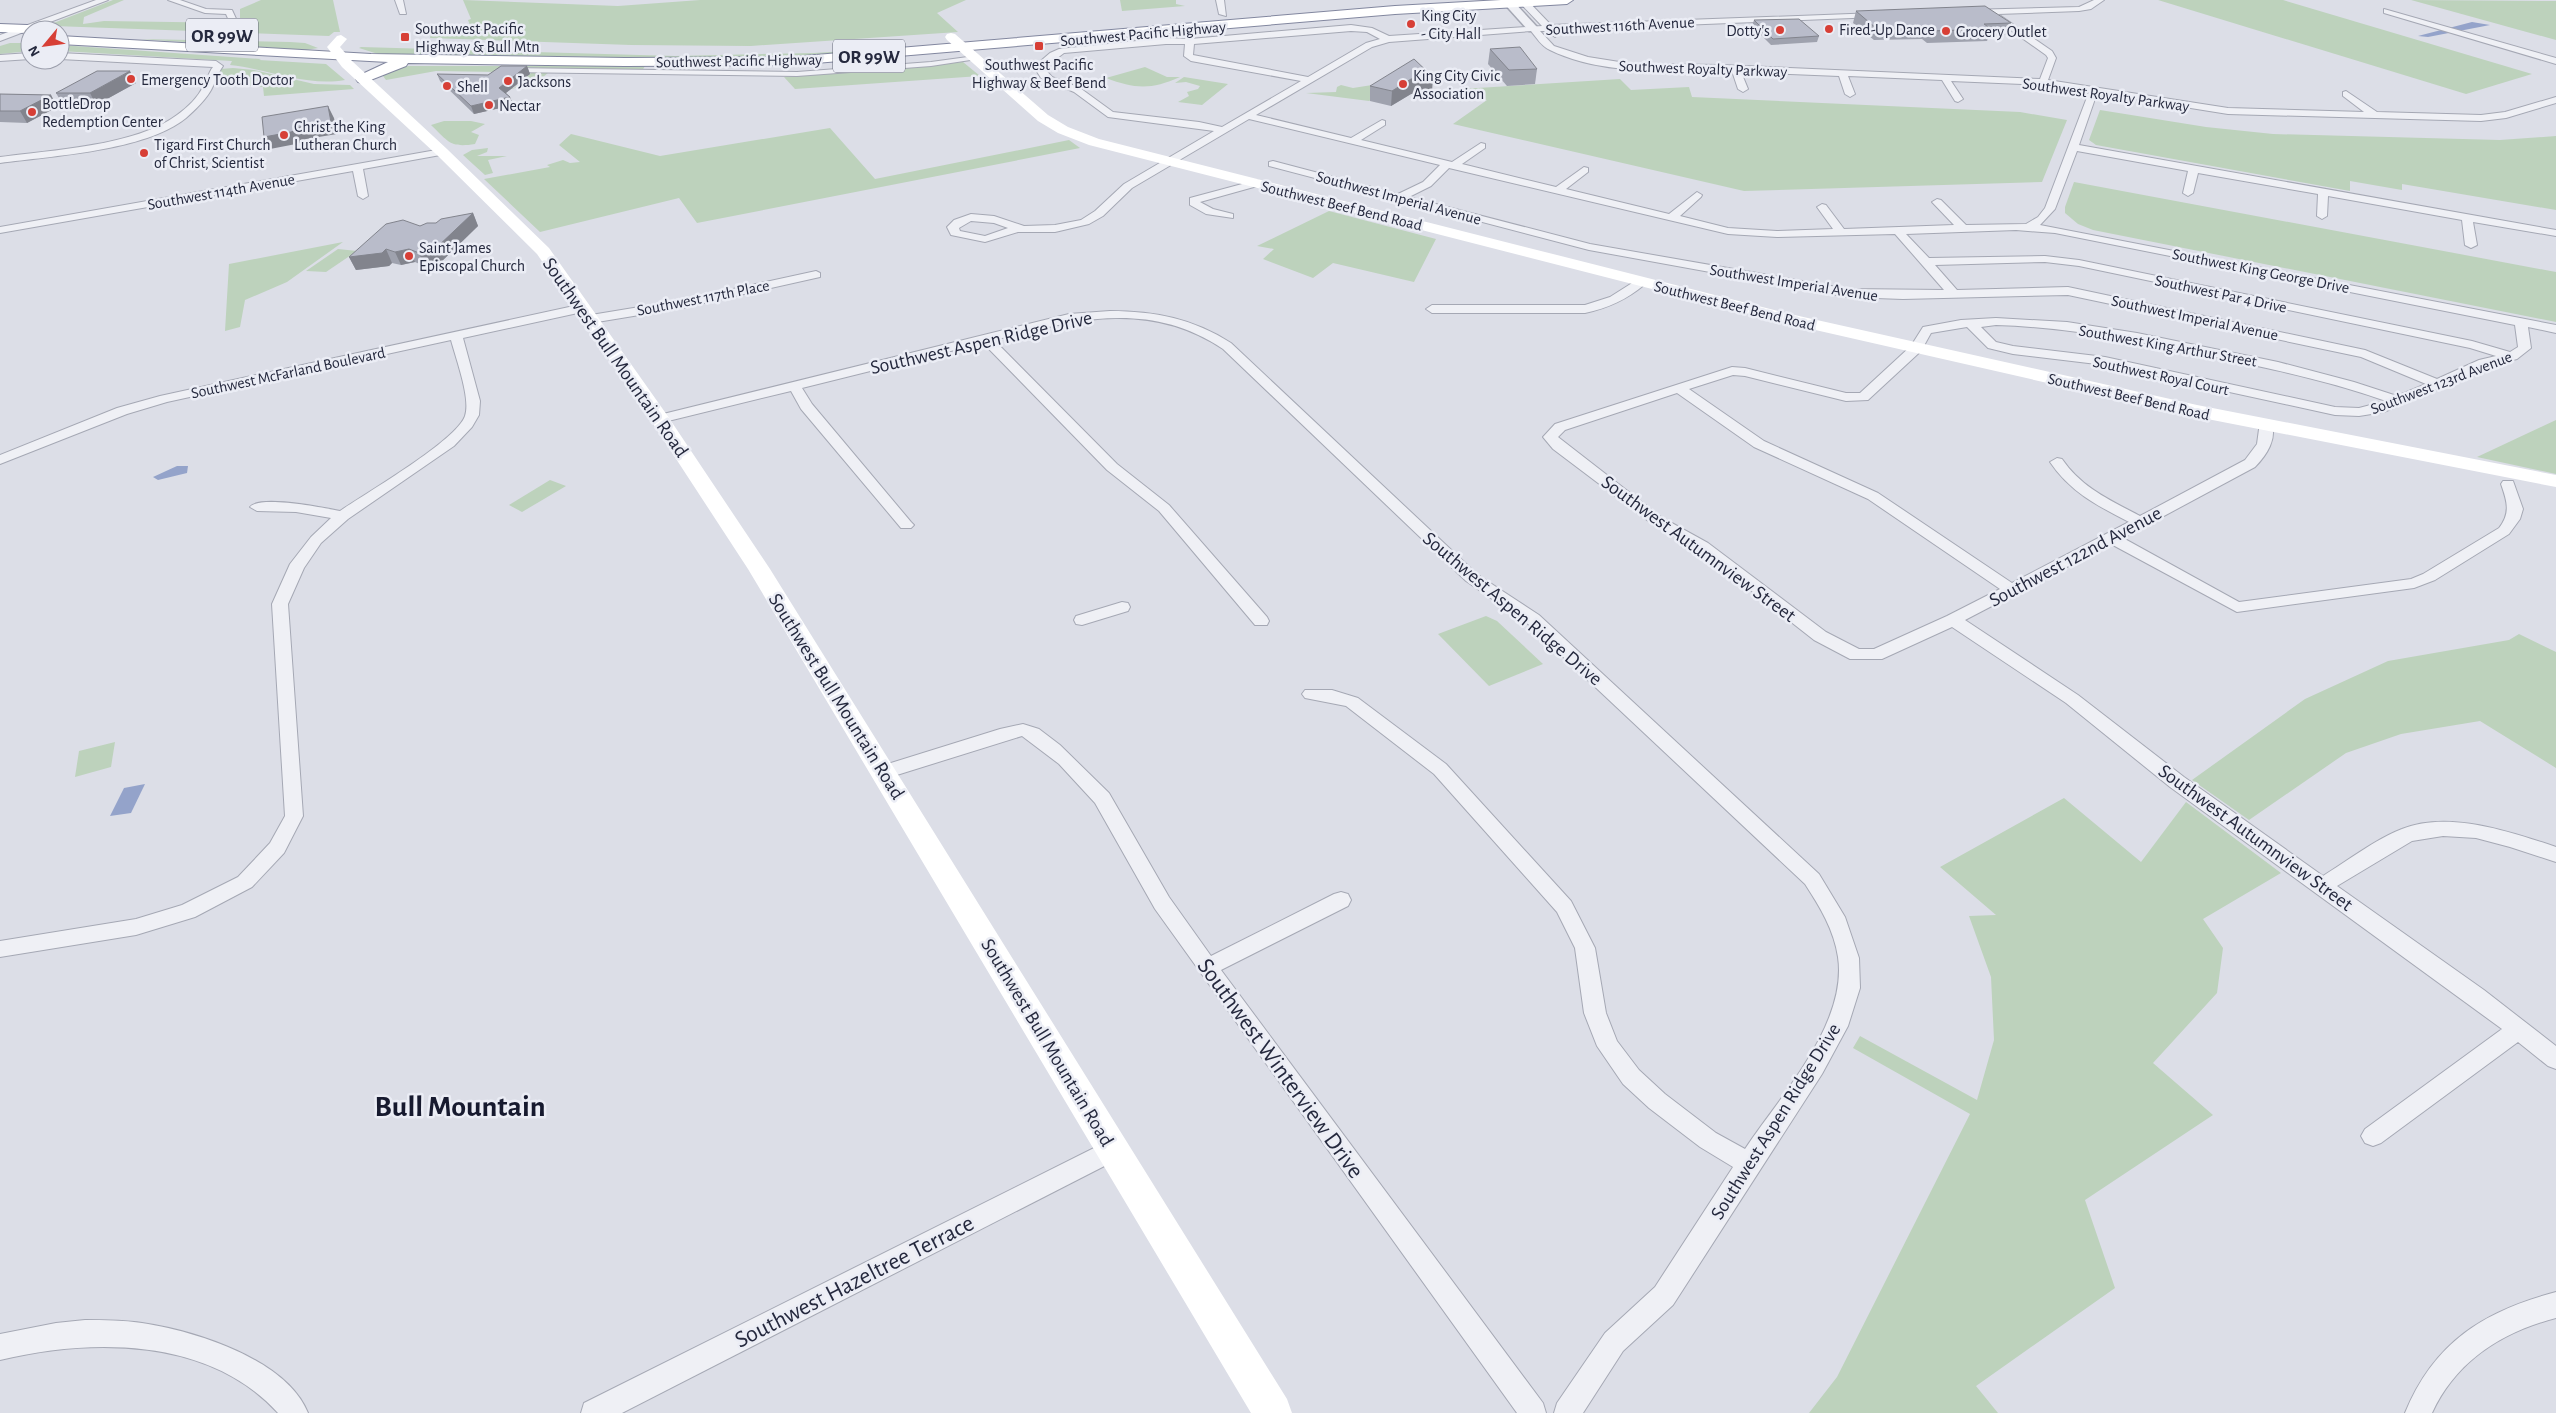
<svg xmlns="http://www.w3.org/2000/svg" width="2556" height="1413" font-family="'Alegreya Sans',sans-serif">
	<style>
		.green { fill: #bdd2bc }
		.water { fill: #94a3ca }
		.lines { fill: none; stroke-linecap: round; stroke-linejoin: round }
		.pedestrian-casing { stroke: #a5a8b4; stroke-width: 2 }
		.minor-casing { stroke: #a5a8b4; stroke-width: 2 }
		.tertiary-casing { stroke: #a5a8b4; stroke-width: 3 }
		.trunk-casing { stroke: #82879f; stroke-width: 2 }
		.pedestrian { fill: #eff0f5; fill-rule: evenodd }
		.minor { fill: #eff0f5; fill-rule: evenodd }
		.tertiary { fill: #eff0f5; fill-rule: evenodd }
		.secondary { fill: #fff; fill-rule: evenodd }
		.trunk { fill: #fff; fill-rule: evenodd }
		.wall { fill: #9fa2ae }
		.shaded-wall { fill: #82848d }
		.building { fill: #b9bcca; stroke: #82848d }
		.poi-dot { fill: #d73f36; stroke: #ebedf5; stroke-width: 2 }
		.labels { text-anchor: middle; stroke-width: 5; stroke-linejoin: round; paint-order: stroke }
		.far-poi-label { font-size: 16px; fill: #25293e; stroke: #ebedf5; text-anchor: start }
		.far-street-label { font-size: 16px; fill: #25293e; stroke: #ebedf5 }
		.shield { fill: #ebedf5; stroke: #606475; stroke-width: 1 }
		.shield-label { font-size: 19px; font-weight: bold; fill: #25293e }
		.street-label { font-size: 20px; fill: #25293e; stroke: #ebedf5 }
		.near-street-label { font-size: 24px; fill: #25293e; stroke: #ebedf5 }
		.near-district-label { font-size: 30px; font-weight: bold; fill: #171a2f; stroke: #ebedf5 }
	</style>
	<rect width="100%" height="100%" fill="#dcdee7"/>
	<g class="green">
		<polygon points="113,0 124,0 84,17 83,24 104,21 240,23 240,9 261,0 333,0 340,32 334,32 329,36 54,26 51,24"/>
		<polygon points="463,0 618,6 700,0 966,0 937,13 958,32 751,46 631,45 430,38 432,30 455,30 455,32 472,30 468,20 471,19"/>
		<polygon points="1120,0 1176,0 1176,4 1185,6 1122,11"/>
		<polygon points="2158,0 2283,0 2532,74 2466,94"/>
		<polygon points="2411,0 2556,1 2556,40"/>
		<polygon points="138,39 290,42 305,43 318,48 306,50"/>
		<polygon points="10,43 30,43 30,51 0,54 0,46"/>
		<path d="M60,45L261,59L259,60L326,64L345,80C307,87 268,69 230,65L232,61L60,51Z"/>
		<polygon points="361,47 675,56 814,53 908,47 909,49 823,55 690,58 378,54 359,48"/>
		<polygon points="963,62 980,76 795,89 784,77"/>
		<polygon points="408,66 645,66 642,71 511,67 498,72 436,71 386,80 383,76 388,71"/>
		<path d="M1145,67L1167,77H1180C1151,90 1135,89 1106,78Z"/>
		<polygon points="233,68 254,70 314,84 350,85 354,89 264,96 263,87 216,83 220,69"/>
		<polygon points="532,72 549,72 536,83 461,101 498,88 514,88"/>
		<polygon points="1184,77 1228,84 1202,105 1178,102 1189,96 1187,92 1198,89 1200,86 1186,82 1175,83"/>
		<polygon points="1620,79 1631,90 1689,87 1692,97 2020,112 2067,120 2042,182 1744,191 1453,124 1487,100 1445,90"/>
		<polygon points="1341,85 1353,88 1372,85 1380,95 1369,101 1306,93 1336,92 1337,87"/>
		<polygon points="2100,110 2206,127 2273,134 2500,140 2556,136 2556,210 2402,184 2402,190 2350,181 2350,191 2096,145 2089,140"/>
		<path d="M444,121H471L485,124L471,132L479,135L475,144C450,148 449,142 431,125Z"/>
		<polygon points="830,128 875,179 1069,140 1080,148 697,223 679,198 540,232 484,179 550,167 547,165 563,160 570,163 580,162 559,145 571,134 660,156"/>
		<polygon points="488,148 487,152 477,156 507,156 488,160 493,173 485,175 463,155 472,150"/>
		<polygon points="2074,182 2556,272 2556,322 2093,230 2078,224 2065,213 2065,207"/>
		<polygon points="1329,211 1436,239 1414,282 1333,263 1313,278 1263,259 1274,249 1257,246"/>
		<polygon points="343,242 287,282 245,300 240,327 225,331 229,264"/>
		<polygon points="338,249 357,251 326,272 306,271"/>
		<polygon points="2556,420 2556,474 2477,457"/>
		<polygon points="550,480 566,486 522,512 509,505"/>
		<polygon points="1486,616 1497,621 1543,664 1489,686 1438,634"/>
		<polygon points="2519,634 2556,652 2556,768 2480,721 2401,734 2346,753 2249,820 2192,780 2305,699 2388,661 2509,640"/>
		<polygon points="115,742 111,767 75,777 79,751"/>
		<polygon points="2064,798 2141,862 2186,802 2281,873 2203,919 2223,948 2217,993 2153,1063 2213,1115 2085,1200 2115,1288 1976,1386 1998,1413 1809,1413 1837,1377 1970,1114 1853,1048 1860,1036 1977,1100 1994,1040 1991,977 1969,916 1996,915 1940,867"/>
	</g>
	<g class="water">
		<polygon points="2472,22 2490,25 2428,37 2418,36"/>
		<polygon points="177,466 188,466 187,473 158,480 153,477"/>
		<polygon points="145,784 131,813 110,816 124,788"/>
	</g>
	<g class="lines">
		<g class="pedestrian-casing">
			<polygon id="pedestrian" points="975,56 977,59 931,66 797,76 509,72 505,70 509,68 797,72 931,62"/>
		</g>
		<g class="minor-casing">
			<g id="minor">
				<polygon points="96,0 108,0 0,41 0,35"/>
				<polygon points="168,0 180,0 206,9 232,10 238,23 231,25 226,14 205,13"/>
				<polygon points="395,0 403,0 406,14 400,14"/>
				<polygon points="1216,0 1224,0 1226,16 1219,14"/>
				<path d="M1522,0H1527L1551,25L1877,13L1881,15L1877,17L1556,30L1559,34L1555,37L1547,31H1540L1554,46L1588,57L1632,64L1721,65L2040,79L2048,58L2046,55L1988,14H1967V10L2079,7L2094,0H2104L2091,9L2079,11L1998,14L2052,51L2056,58L2048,80L2228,108L2364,112L2343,96V92L2346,91L2377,112L2481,115L2505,112L2556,97V103L2506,118L2481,121L2228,114L2097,93L2079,145L2556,230V236L2473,222L2477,245L2471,248L2465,245L2462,220L2328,196L2327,216L2322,219L2317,216L2318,194L2198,173L2193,193L2188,196L2183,193L2188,171L2077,151L2055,209L2040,225L2556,325V333L2528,327L2531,348L2517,359L2489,366L2384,412L2359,416L2335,415L2105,365L2013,354L1988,348L1967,327L1931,333L1921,351L1868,400L1846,401L1745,376L1733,375L1689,389L1764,441L1878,493L2012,583L2129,522C2098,506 2070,492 2050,462L2057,458L2062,459C2082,488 2110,500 2140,516L2245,460L2257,444L2260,422H2270C2279,437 2266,456 2255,467L2123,538L2239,602L2411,579L2423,574L2499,528C2511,513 2507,501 2501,484L2503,481H2513L2523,509L2520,519L2509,534L2435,580L2414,588L2237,612L2111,544L1965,620L2078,695L2184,777L2323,876C2347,861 2376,839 2402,829C2448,810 2512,832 2556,847V862L2510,847L2476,838L2443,836L2412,841L2337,886L2484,990L2556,1046V1069L2548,1066L2518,1042L2381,1143L2373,1146L2365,1143L2361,1136L2365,1129L2502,1029L2170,787L2066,703L1952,627L1882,659H1850L1814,640L1698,549L1651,523L1553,449L1543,437L1555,424L1732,367L1745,368L1846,393H1860L1911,346L1923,327L1961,320L1996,318L2067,322L2137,333L2278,362L2354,382L2397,396L2426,384L2361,357L2068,295L1903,299L1848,297L1589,250L1269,166V162L1273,161L1398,194L1423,182L1440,165L1249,119L1132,188L1103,216L1089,224L1055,232H1018L985,242L951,235L947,227L954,220L971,214L994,216L1024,226L1055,225L1081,220L1095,211L1124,184L1214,131L1108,117L1074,92L1041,78L1034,67L1036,65L1050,53L1059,49L1166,38L1190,39L1351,25L1372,28L1389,36L1542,26L1521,4ZM1351,31L1367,32L1380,39L1366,43L1308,77L1193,55L1194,44ZM1531,31C1536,37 1542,47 1550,50C1605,77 1672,69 1732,71L1738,89L1743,92L1748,89L1741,72L1839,76L1845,94L1850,97L1855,94L1848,76L1942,80L1955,101L1958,102L1963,99L1951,81L2043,85L2089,92L2045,208L2038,217L2026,224L1966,225L1941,200L1937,199L1932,202L1954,225L1844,229L1826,205L1822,204L1817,207L1833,229L1777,231L1728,228L1680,216L1701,197L1702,195L1697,192L1669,214L1566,189L1588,172V168L1584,167L1556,187L1462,164L1485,148V144L1481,143L1452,162L1361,140L1385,125V121L1382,120L1351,138L1256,115L1372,47L1389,42ZM1166,44H1185L1184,56L1191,61L1301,81L1222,127L1199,122L1113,112L1080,88L1052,77L1044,68L1064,53ZM1449,168L1728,234L1777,237L1895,234L1944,290L1848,289L1590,244L1409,197L1431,186ZM971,221L994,223L1008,228L985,236L960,231L959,228ZM2016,230L2055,233L2515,325L2518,347L2510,352L2472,341L2079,260L2045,256L1929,258L1906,234ZM2045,262L2079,266L2470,348L2496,356L2479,360L2437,379L2365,350L2068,287L1957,290L1935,265ZM1996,325C2068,327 2136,341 2206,355C2267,368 2327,380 2386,401L2359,408L2335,407L2105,357L2013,346L1996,342L1981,327ZM1677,393L1754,447L1868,499L2000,589L1947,616L1874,649H1859L1826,632L1708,543L1661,517L1558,437L1565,430Z"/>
				<polygon points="2384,9 2556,58 2556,64 2384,13"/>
				<polygon points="30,53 30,59 0,61 0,55"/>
				<path d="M60,53L216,61L223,66C218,73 217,78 213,86C208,98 195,110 186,118C146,151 51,156 0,163V157C51,150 136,146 177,115C187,108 198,97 203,87C208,80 208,73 213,67L60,59Z"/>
				<polygon points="442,149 447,152 446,154 363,169 368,196 363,199 358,196 353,171 0,233 0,227"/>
				<polygon points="1257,180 1262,183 1261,185 1200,202 1213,209 1233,214 1233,218 1206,214 1190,205 1190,198"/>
				<polygon points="816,271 820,273 820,277 682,308 591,323 585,319 591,315 682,300"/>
				<path d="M1640,278L1646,282L1644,285C1626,300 1608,308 1585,313H1432L1426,309L1432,305H1585L1610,297Z"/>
				<path d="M583,304L587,305V311L463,338L480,401L479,415L472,427L454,446L348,519L321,543L304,568L288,604L303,816L284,853L252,887L195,917L136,935L0,957V941L136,919L182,905L238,877L270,843L285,816L272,604L290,564L311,537L331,518L296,512L257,511L250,507C259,495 325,508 340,511C366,493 456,441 465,416C471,399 456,359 451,340L167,402L127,414L0,464V455L117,408L160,396Z"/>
				<path d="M1110,311C1155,311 1194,319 1231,343L1478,575L1539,615L1819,874L1845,917L1859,958L1860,988L1848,1026L1822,1074L1673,1305L1623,1351L1583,1413H1554L1557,1403L1605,1333L1655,1287L1733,1167L1700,1147L1649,1108L1623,1084L1597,1046L1584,1013L1575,948L1557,912L1434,774L1346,706L1305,698L1302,694L1305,690H1332L1358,698L1446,764L1571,901L1595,948L1606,1013L1617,1041L1639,1070L1665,1094L1716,1133L1745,1149C1780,1096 1848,1024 1838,957C1834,930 1820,907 1805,884L1527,623L1466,581L1223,349C1148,299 1075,320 994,340L1117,464L1169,505L1267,617L1269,621L1267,625H1255L1159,511L1107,470L983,343L802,388L812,404L911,522L914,525L911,528H901L801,409L791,391L660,423L653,419L655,416L1069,314Z"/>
				<polygon points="1122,602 1128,603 1130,607 1128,611 1082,625 1076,624 1074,620 1076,616"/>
				<polygon points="1023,724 1039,729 1060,745 1109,793 1169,897 1211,956 1334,894 1341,892 1348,894 1351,900 1348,906 1221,970 1543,1403 1546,1413 1517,1413 1155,909 1095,803 1059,764 1022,736 884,779 878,777 875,772 878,767 1000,729"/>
				<polygon points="1114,1138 1122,1141 1126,1149 1122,1157 622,1413 581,1413 584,1403"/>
				<path d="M2556,1292V1318C2502,1332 2456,1361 2432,1413H2405C2434,1342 2484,1311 2556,1292Z"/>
				<path d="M85,1320C104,1320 123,1320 142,1323C195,1331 286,1359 308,1413H278C209,1337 92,1338 0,1360V1334L56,1323Z"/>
			</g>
		</g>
		<g class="tertiary-casing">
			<polygon id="tertiary" points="1501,0 1512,0 1537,27 1537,31 1529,31"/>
		</g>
		<g class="trunk-casing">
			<g id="trunk">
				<polygon points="1501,0 1573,0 1567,4 1395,14 792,65 625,66 408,63 406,66 363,83 358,82 356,79 358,76 388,62 60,44 60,36 371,54 625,58 792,57 1395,6"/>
				<polygon points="0,24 54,26 61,30 30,30 30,33 0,32"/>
			</g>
		</g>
		<use href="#pedestrian" class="pedestrian"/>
		<use href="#minor" class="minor"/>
		<use href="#tertiary" class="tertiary"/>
		<g class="secondary">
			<polygon points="951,33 955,34 1048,115 1068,127 1099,139 1790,314 2197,405 2556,475 2556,487 2197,417 1789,324 1089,145 1058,133 1038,121 947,40 945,37 947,34"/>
			<polygon points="341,35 347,39 340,47 352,61 447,149 549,248 667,415 770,569 1287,1399 1292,1413 1251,1413 748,569 650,419 537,254 437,155 342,67 327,47 337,36"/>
		</g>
		<use href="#trunk" class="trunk"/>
	</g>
	<g class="wall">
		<polygon points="1856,11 2011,23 2007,35 1989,36 1987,41 1927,43 1922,39 1874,40 1853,23"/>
		<polygon points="1754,20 1819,36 1817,42 1771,45 1752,26"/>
		<polygon points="1490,49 1537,69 1535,84 1507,86 1488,64"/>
		<polygon points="527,66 530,74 506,93 510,97 513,105 474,114 440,81 437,74 488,75"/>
		<polygon points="136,83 96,105 63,105 56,93"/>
		<polygon points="1370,86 1432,92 1411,94 1391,106 1370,101"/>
		<polygon points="0,94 51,95 57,107 27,123 0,122"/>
		<polygon points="473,213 478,226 441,262 424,266 415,262 401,265 392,263 389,266 356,270 349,257 420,226 436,223"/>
	</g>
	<g class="shaded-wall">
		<polygon points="527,66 530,74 502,96 499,88"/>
		<polygon points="130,71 136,83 96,105 90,93"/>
		<polygon points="1433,77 1432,92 1411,94 1391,106 1392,91 1411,79"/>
		<polygon points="51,95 57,107 27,123 20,111"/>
		<polygon points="510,97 513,105 474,114 471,106"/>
		<polygon points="328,106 334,118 337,134 300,140 300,143 296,144 270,149 264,137 294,128"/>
		<polygon points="473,213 478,226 441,262 424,266 419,253"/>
		<polygon points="386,249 392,263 389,266 356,270 349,257"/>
		<polygon points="409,249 415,262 401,265 395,252"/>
	</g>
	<g class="building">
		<polygon points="1985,6 2011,23 1984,24 1991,29 1930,31 1925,27 1877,29 1856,11"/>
		<polygon points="1799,19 1819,36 1773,39 1754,20"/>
		<polygon points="1520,47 1537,69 1509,70 1490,49"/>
		<polygon points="1414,59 1433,77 1411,79 1392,91 1370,86"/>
		<polygon points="501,66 527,66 499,88 510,97 471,106 437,74 488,75"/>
		<polygon points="97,71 130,71 90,93 56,93"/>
		<polygon points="0,94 51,95 20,111 0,111"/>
		<polygon points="328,106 331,122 294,128 294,131 291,132 264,137 262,117"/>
		<polygon points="473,213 435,249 419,253 409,249 395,252 386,249 382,253 349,257 386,224 403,220 420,226 427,223 436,223 441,219"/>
	</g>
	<g class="poi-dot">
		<circle cx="1411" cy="24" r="5"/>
		<circle cx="1829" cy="29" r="5"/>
		<circle cx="1780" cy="30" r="5"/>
		<circle cx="1946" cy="31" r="5"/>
		<rect x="400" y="32" width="10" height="10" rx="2.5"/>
		<rect x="1034" y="41" width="10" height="10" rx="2.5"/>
		<circle cx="131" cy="79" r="5"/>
		<circle cx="508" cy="81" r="5"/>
		<circle cx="1403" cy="84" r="5"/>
		<circle cx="447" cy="86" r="5"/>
		<circle cx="489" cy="105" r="5"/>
		<circle cx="32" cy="112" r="5"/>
		<circle cx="284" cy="135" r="5"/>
		<circle cx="144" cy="153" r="5"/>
		<circle cx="409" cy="256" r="5"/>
	</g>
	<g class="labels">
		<g class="far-poi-label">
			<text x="1421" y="21">King City<tspan x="1421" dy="18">- City Hall</tspan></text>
			<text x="415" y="34">Southwest Pacific<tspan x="415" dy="18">Highway &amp; Bull Mtn</tspan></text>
			<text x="1839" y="35">Fired-Up Dance</text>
			<text x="1770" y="36" text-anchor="end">Dotty's</text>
			<text x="1956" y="37">Grocery Outlet</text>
			<text x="1039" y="70" text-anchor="middle">Southwest Pacific<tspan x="1039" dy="18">Highway &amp; Beef Bend</tspan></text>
			<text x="1413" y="81">King City Civic<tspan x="1413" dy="18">Association</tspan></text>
			<text x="141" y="85">Emergency Tooth Doctor</text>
			<text x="518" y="87">Jacksons</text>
			<text x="457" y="92">Shell</text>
			<text x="42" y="109">BottleDrop<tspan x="42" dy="18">Redemption Center</tspan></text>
			<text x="499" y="111">Nectar</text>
			<text x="294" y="132">Christ the King<tspan x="294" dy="18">Lutheran Church</tspan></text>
			<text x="154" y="150">Tigard First Church<tspan x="154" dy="18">of Christ, Scientist</tspan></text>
			<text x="419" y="253">Saint James<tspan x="419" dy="18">Episcopal Church</tspan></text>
		</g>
		<g class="far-street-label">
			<text transform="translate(1620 25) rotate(-3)" y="6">Southwest 116th Avenue</text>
			<text transform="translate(1143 33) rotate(-5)" y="6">Southwest Pacific Highway</text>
			<text transform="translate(739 60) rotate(-1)" y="6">Southwest Pacific Highway</text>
			<text transform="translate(1703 68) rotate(2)" y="6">Southwest Royalty Parkway</text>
			<text transform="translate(2106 94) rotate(8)" y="6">Southwest Royalty Parkway</text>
			<text transform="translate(221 191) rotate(-10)" y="6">Southwest 114th Avenue</text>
			<text transform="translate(1399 197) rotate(15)" y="6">Southwest Imperial Avenue</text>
			<text transform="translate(1342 205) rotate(14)" y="6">Southwest Beef Bend Road</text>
			<text transform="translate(2261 270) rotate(11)" y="6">Southwest King George Drive</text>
			<text transform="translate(1794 282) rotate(9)" y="6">Southwest Imperial Avenue</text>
			<text transform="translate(2221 293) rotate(12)" y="6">Southwest Par 4 Drive</text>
			<text transform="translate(703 297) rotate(-11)" y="6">Southwest 117th Place</text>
			<text transform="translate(1735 305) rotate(14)" y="6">Southwest Beef Bend Road</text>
			<text transform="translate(2195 317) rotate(12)" y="6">Southwest Imperial Avenue</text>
			<text transform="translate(2168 345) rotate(10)" y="6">Southwest King Arthur Street</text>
			<text transform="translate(288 372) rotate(-12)" y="6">Southwest McFarland Boulevard</text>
			<text transform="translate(2161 375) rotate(12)" y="6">Southwest Royal Court</text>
			<text transform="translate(2441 382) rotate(-21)" y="6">Southwest 123rd Avenue</text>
			<text transform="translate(2129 396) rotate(13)" y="6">Southwest Beef Bend Road</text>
		</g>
		<g class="shield">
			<rect x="186" y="18.5" width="72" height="33" rx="4"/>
			<rect x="833" y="39.5" width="72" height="33" rx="4"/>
		</g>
		<g class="shield-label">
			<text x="222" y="42">OR 99W</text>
			<text x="869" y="63">OR 99W</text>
		</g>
		<g class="street-label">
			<text transform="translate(981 342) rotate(-13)" y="7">Southwest Aspen Ridge Drive</text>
			<text transform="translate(616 357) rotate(55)" y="7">Southwest Bull Mountain Road</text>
			<text transform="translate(1699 548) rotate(36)" y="7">Southwest Autumnview Street</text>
			<text transform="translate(2075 556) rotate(-28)" y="7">Southwest 122nd Avenue</text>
			<text transform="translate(1513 608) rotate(40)" y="7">Southwest Aspen Ridge Drive</text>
			<text transform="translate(837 696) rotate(58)" y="7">Southwest Bull Mountain Road</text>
			<text transform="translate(2256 837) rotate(36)" y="7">Southwest Autumnview Street</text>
			<text transform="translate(1048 1042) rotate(59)" y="7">Southwest Bull Mountain Road</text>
			<text transform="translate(1775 1121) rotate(-58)" y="7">Southwest Aspen Ridge Drive</text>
		</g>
		<g class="near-street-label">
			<text transform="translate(1281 1068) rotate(54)" y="8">Southwest Winterview Drive</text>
			<text transform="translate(854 1281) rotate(-27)" y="8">Southwest Hazeltree Terrace</text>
		</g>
		<g class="near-district-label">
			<text x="460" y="1116">Bull Mountain</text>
		</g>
	</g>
	<g transform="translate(45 45) rotate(241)"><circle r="24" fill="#ebedf5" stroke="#9c9fac"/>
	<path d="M0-4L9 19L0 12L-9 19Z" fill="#d73f36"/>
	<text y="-8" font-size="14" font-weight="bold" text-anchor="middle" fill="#25293e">N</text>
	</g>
</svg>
